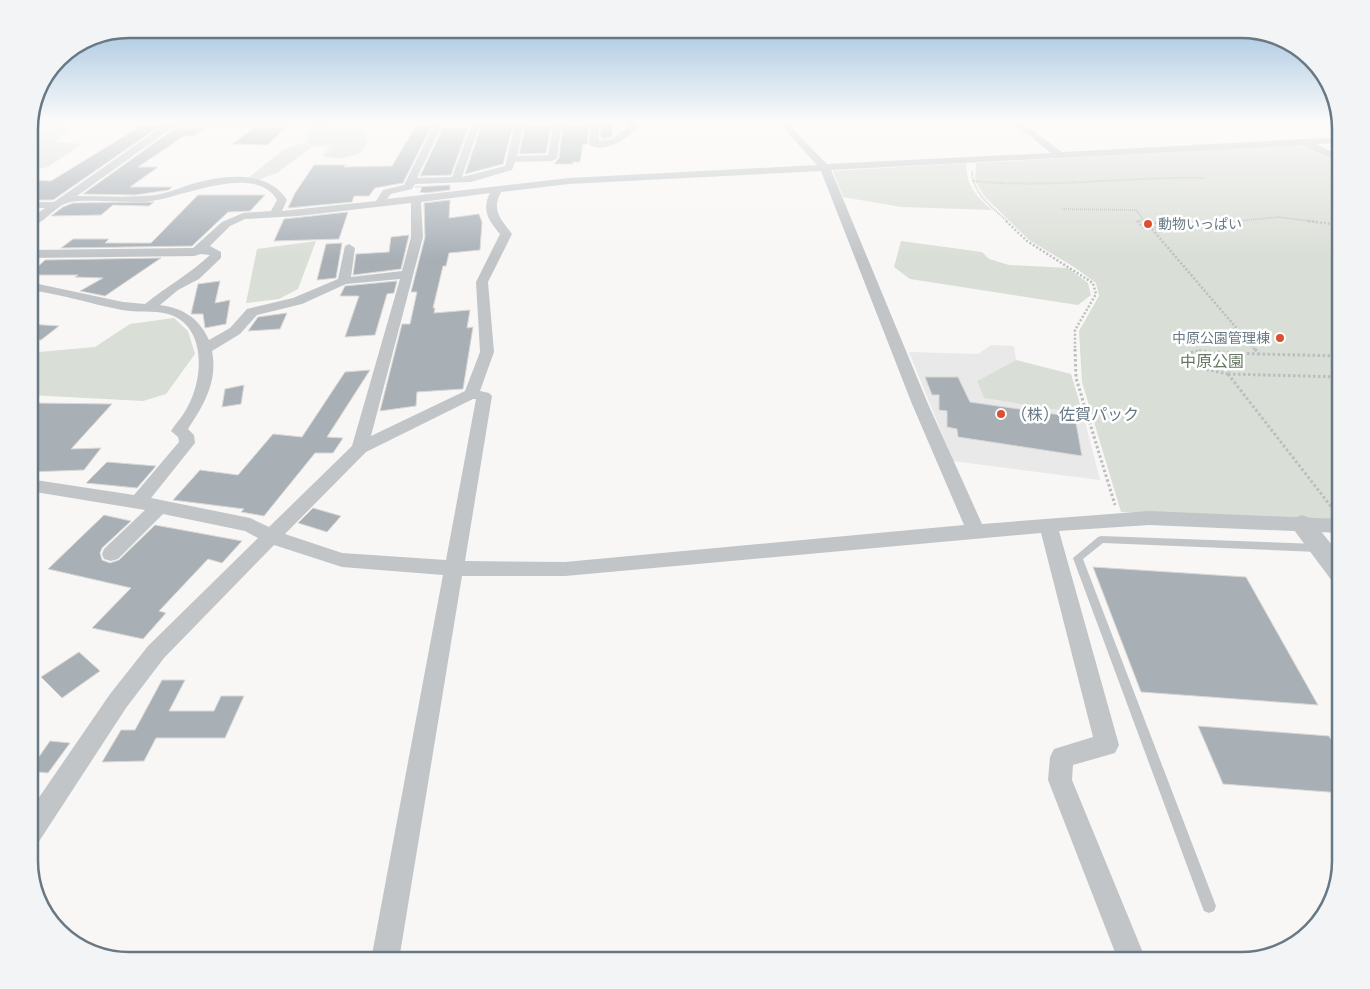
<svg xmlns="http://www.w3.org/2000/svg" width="1370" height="989" font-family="Poppins,'Noto Sans JP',sans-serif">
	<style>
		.built { fill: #e8e9e8 }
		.green { fill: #d9ded6 }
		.building { fill: #a8b0b6; stroke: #d9d9d7 }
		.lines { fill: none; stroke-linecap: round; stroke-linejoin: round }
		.path-far2 { stroke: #bbbec0; stroke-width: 2; stroke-dasharray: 1 1; stroke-linecap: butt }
		.path-far1 { stroke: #bbbec0; stroke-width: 2.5; stroke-dasharray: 2 2; stroke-linecap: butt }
		.path { stroke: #bbbec0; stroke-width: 3; stroke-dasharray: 2.5 2.5; stroke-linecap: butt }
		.service { fill: #c1c5c8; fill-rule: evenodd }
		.minor { fill: #c1c5c8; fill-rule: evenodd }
		.tertiary { fill: #c1c5c8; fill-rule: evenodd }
		.poi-dot { fill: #dc5031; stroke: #fff; stroke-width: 2 }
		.labels { text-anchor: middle; stroke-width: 5; stroke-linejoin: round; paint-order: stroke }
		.far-poi-label { font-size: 14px; fill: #687985; stroke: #fff; text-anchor: start }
		.park-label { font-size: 16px; fill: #677762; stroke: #fff }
		.poi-label { font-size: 16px; fill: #687985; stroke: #fff; text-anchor: start }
		.rim { fill: none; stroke: #687985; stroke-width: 2.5 }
	</style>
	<rect width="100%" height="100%" fill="#f8f7f5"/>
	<polygon class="built" points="991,345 1014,346 1016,360 977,381 984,398 1083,414 1100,480 953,461 909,352 978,354"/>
	<g class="green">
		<polygon points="315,125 355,125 368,141 361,153 339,159 323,156 330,146 313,146 277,173 258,180 248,178 284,149 308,142 307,133"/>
		<polygon points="56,126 69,129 54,142 82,144 48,167 29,171 29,127"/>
		<polygon points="1312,144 1341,159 1341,520 1121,512 1082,382 1079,331 1099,296 1096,283 1074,267 1029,240 985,197 975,181 976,163"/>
		<path d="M966,163C967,187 975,195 992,210L901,207L843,197L833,171Z"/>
		<polygon points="316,241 298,289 279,299 246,303 257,249"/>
		<polygon points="901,241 982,252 989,259 1009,265 1068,268 1088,283 1091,295 1078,305 910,279 894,267"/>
		<polygon points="174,318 188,331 195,354 166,394 143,401 29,395 29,359 39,352 95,347 130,324"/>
		<polygon points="1016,360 1071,374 1083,414 984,398 977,381"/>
	</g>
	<g class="building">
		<polygon points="483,121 514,121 503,164 465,174"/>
		<polygon points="589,124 587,144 583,144 580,162 573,162 573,164 554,164 559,158 563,125"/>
		<polygon points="601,124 612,124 612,137 601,139"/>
		<polygon points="432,125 403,183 375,188 369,196 354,196 352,202 288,208 295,193 314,165 346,165 344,167 392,166 416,126"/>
		<polygon points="141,126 160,126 53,200 29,200 29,180 51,181"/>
		<polygon points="551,126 546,153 519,154 525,127"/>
		<polygon points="255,127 287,127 267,145 232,144"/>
		<polygon points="206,128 193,136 184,136 138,167 158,167 130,187 172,187 169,190 135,195 83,194 174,129"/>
		<polygon points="443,128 468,128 451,175 420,176"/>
		<polygon points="450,185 450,190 425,193 420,192 422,187 415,187"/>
		<polygon points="198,195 265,195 250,211 228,212 192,246 61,248 73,239 109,239 105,243 151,243"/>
		<polygon points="450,200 449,218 479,214 482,222 480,250 449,253 446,266 443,266 433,308 435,308 434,313 470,310 467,328 473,327 463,389 417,392 416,406 380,411 402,324 410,324 417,292 411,292 425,237 424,203"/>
		<polygon points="154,202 149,206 113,205 101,215 51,216 63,207 73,203"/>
		<polygon points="348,212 339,239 274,241 284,219"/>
		<polygon points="409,235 401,269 353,275 356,254 389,252 391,237"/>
		<polygon points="342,243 336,278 317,280 326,244"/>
		<polygon points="161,258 105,296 80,291 103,278 75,277 78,275 29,275 45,260"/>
		<polygon points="220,281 215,303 230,300 226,324 205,328 203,314 191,314 198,284"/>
		<polygon points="397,281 394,293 387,294 375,335 345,337 359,296 340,296 345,286"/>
		<polygon points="287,313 280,329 248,331 258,317"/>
		<polygon points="29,324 59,326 41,340 29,339"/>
		<polygon points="370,370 327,437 343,438 333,453 315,453 264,516 241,512 244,509 173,500 200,470 238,475 273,434 302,437 345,372"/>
		<polygon points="925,377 958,377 970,402 1075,417 1082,456 958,437 957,429 947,427 947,411 939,410 939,395 932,395"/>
		<polygon points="244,385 241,404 222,407 225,389"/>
		<polygon points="35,403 112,404 71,449 101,448 84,470 29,472 29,409"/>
		<polygon points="107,462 156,466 137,488 86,483"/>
		<polygon points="313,508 341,516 327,532 298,523"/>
		<polygon points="104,515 131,521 102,548 100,553 102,560 110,563 119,560 155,525 242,541 222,563 208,559 159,611 166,613 143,639 92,628 131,588 48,569"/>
		<polygon points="1093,567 1246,577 1318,705 1141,692"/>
		<polygon points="79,652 100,671 62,698 41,677"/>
		<polygon points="162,680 185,680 169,711 214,711 221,696 244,696 225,738 156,738 144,761 102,762 121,730 135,730"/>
		<polygon points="1198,726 1329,736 1341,758 1341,793 1223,784"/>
		<polygon points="50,741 70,743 48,773 29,771"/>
	</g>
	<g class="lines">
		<g class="path-far2">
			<polyline points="1264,121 1282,130"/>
			<path d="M972,171C972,193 993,208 1008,222"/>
			<path d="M972,181C1050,189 1127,176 1205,178"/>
			<polyline points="1062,209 1136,210 1143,219"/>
			<polyline points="1137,222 1146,219 1154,222"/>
			<polyline points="1229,222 1278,217 1318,222"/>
		</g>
		<g class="path-far1">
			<polyline points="1006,221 1027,241 1093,283 1096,294 1075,330 1075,351"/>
			<polyline points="1137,221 1143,227 1160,228 1161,225"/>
			<polyline points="1151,221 1161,225"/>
			<polyline points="1308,221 1341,225"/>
			<polyline points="1161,225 1214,227 1235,221"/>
			<polyline points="1152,229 1256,351"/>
		</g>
		<g class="path">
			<polyline points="1075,349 1076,378 1115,505"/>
			<polyline points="1255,349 1259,354 1341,356"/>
			<path d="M1199,351C1212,351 1222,356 1231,365L1228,374L1199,368L1186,357L1187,353Z"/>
			<polyline points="1217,352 1258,354"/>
			<polyline points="1228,374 1341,377"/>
			<polyline points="1228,374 1333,509"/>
		</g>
		<polygon class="service" points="1101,536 1317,544 1320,545 1322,548 1320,551 1317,552 1103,543 1083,559 1216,906 1214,911 1209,913 1204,911 1202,906 1073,558 1098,537"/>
		<g class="minor">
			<polygon points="29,121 128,121 124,124 29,126"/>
			<path d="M170,121H331L327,124L173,127L77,196C103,196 129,198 155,195C168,193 179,188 192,184C222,175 268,169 287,200L282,211L376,201L383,190L404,185L436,121H444L417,178L452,177L473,121H481L462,177L505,166L516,121H524L517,156L548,155L554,121H562L557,158L552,161L515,162L512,170L471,182L415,184L412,189L391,194L387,199L569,178L817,165L777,121H785L827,164L1051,153L1011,121H1020L1062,152L1341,137V143L1316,144L1341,156V163L1303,145L831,170L928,404L982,524L1149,511L1341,519V533L1149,525L1059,531L1119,745L1115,753L1073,765L1072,780L1146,960H1118L1048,780L1050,757L1054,749L1093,737L1041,533L565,576H462L399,960H371L443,575L342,567L274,545L164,658L126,708L38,843L29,847V812L110,694L148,646L258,538L245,531L163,514L118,559L111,561L104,559L102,554L104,549L145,510L29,491V479L134,495L179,442L178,437L171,431C176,423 184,415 188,406C204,377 206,325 168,314C153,310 137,313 122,310C91,304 61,294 29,290V282L123,302L145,304C166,287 190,274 210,255L201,254L194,256L29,258V250L193,248L222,222L243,213L271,211L277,200C254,161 178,200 144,202C128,203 78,198 67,203C53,208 44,224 29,227V219L45,208H29V202H54ZM821,171L912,404L964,525L565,562L465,561L492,396L489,393L480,391L494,352L488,282L512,234C501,219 491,211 501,192L569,184ZM490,193C481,210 489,221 500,234L476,282L480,352L465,391L371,436L423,237L421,202ZM411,203V237L402,271L351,277L355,248L349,244L345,246L338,279L293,298L247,309L230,328L209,340C199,318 183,308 160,305L178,290L199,279L221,258V252L210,246L230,226L245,219L298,216ZM400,279L352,446L269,527L250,518L151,498L195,443L194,435L188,429C204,405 218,381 212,351L240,334L257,315L302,304L346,284ZM473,399H476L446,560L342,553L285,534L366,452Z"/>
			<path d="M591,121H599V141L612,139L628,127V121H636L637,128C627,139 603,155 589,144Z"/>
		</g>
		<polygon class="tertiary" points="1302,515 1310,518 1341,556 1341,584 1332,581 1294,530 1290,524 1294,518"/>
	</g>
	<linearGradient id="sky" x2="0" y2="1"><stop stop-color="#95bbdb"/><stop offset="0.47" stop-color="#fcfbfa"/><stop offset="1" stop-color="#fcfbfa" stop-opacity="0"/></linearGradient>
	<rect width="1370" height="259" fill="url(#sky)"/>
	<g class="poi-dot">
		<circle cx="1148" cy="224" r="5"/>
		<circle cx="1280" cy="338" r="5"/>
		<circle cx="1001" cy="414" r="5"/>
	</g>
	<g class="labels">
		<g class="far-poi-label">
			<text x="1158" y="229">動物いっぱい</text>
			<text x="1270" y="343" text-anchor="end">中原公園管理棟</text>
		</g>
		<g class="park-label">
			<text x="1212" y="367">中原公園</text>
		</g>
		<g class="poi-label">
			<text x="1011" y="420">（株）佐賀パック</text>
		</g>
	</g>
	<path d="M0 0H1370V989H0ZM129 38H1241A91 91 0 0 1 1332 129V861A91 91 0 0 1 1241 952H129A91 91 0 0 1 38 861V129A91 91 0 0 1 129 38Z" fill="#f3f4f5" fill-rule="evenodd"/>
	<path class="rim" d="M129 38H1241A91 91 0 0 1 1332 129V861A91 91 0 0 1 1241 952H129A91 91 0 0 1 38 861V129A91 91 0 0 1 129 38Z"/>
</svg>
